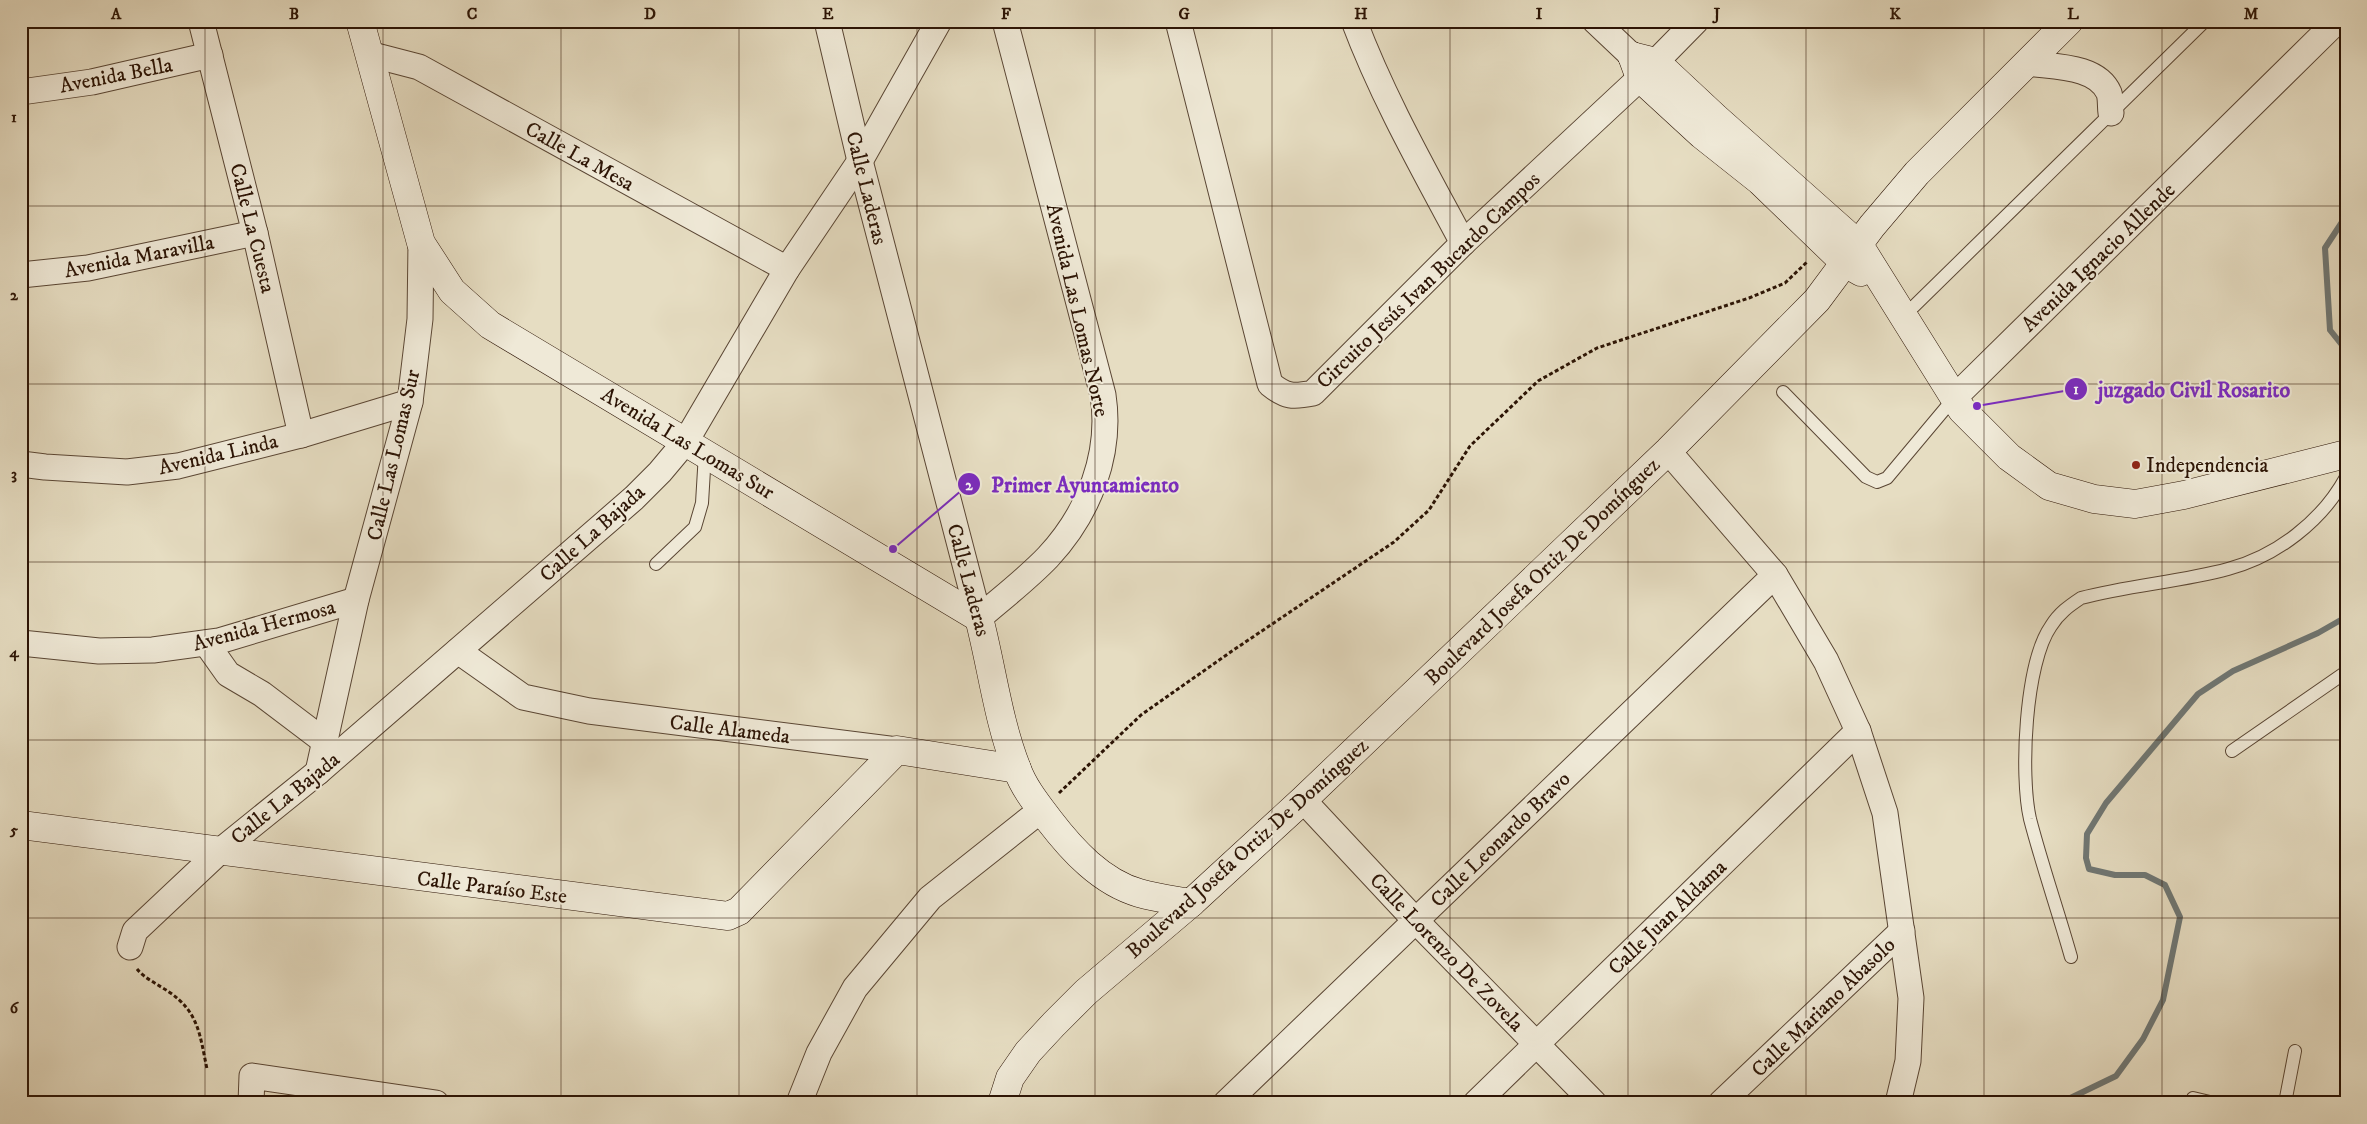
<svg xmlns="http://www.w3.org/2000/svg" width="2367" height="1124" font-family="'IM FELL DW Pica',serif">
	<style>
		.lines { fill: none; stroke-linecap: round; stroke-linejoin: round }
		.stream { stroke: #6f7774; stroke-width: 6 }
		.lane-casing { stroke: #5a4634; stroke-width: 14 }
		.street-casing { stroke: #5a4634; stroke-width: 27 }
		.secondary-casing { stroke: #2c1405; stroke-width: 29 }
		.path { stroke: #2c1405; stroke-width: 3; stroke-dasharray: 4 2.5; stroke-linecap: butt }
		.lane { stroke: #efe9d7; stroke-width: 12 }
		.street { stroke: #efe9d7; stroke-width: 25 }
		.secondary { stroke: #efe9d7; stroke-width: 28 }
		.grid { fill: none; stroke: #2c1405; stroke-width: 1; stroke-opacity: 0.55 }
		.poi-dot { fill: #8f2418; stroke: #efe9d7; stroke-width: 2 }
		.labels { text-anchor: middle; stroke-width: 4; stroke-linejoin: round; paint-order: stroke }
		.street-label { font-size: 21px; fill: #2c1405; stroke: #efe9d7 }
		.poi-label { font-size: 21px; fill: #2c1405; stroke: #efe9d7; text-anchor: start }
		.leader { fill: none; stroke: #7b2cbf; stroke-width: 2 }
		.callout-dot { fill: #7b2cbf; stroke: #efe9d7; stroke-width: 2 }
		.mark-label { font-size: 15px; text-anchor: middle; font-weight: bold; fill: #fff }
		.callout-label { font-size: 22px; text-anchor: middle; font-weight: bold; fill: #7b2cbf; stroke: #efe9d7; stroke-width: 4; stroke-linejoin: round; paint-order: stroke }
		.neatline { fill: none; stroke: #2c1405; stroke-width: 2 }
		.grid-label { font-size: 16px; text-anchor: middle; font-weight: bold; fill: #2c1405 }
	</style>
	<rect width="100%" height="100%" fill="#e6ddc2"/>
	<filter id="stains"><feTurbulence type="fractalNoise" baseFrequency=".004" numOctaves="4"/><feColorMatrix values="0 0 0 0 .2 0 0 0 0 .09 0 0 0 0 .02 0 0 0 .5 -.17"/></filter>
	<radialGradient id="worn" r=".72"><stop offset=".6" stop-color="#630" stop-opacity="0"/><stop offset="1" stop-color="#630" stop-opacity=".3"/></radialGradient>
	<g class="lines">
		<g class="stream">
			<polyline points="2346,216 2325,248 2330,330 2346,350"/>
			<polyline points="2060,1103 2116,1076 2143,1039 2163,1000 2180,917 2165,885 2145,875 2115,875 2089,869 2086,858 2087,834 2106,803 2198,694 2233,671 2318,633 2346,617"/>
		</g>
		<g class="lane-casing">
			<g id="lane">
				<polyline points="1905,315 2205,21"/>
				<polyline points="1783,392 1866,477 1877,482 1887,478 1954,398"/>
				<polyline points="656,564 695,527 702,503 705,453"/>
				<polyline points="2232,751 2346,672"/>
				<path d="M2071,957C2058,911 2042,865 2030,819C2020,775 2025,663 2051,626C2059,613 2069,606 2081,598C2130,585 2180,582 2228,569C2277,556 2322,521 2346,477"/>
				<polyline points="2193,1098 2214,1103"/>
				<polyline points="2285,1103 2295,1051"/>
			</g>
		</g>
		<g class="street-casing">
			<g id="street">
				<polyline points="201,21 255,233 301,435"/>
				<path d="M827,21L860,161L979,618C1002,598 1027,579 1048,557C1089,513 1112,454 1103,395L1005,21"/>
				<path d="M1178,21L1270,384C1286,397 1293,397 1313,393L1463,243L1640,78L1696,21"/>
				<path d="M1354,21C1383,98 1424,170 1463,243"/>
				<polyline points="1595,21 1632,56"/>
				<polyline points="369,54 419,67 787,269"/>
				<path d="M2027,63C2053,67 2097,65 2109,93C2111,99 2110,107 2111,113"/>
				<polyline points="21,92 92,82 210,55"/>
				<polyline points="21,275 88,268 255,233"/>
				<polyline points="1954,398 2337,21"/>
				<polyline points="1668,451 1775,575 1826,661 1858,731 1885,813 1911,998 1908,1061 1898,1103"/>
				<polyline points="21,464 45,467 127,472 178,466 301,435 410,402"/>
				<polyline points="21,643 99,651 153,650 219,641 356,600"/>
				<polyline points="206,643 228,674 262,694 324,741"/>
				<polyline points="458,651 523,697 589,711 897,750"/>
				<polyline points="318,772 356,600 410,402 420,319 421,243"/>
				<polyline points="1303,800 1415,920 1594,1103"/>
				<polyline points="130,947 135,931 219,852 318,772 634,498 660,472 686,441 787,269 860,161 939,21"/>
				<polyline points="251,1103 252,1076 436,1103"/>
				<polyline points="799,1103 819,1053 855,988 930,898 1041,810"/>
				<polyline points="1226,1103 1775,575"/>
				<polyline points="1476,1103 1858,731"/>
				<polyline points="1721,1103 1902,931"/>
			</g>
		</g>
		<g class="secondary-casing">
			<g id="secondary">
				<path d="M360,21L421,243L452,291L490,325L979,618C992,668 998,721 1017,769C1024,788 1037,804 1049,820C1072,850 1101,882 1139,893C1156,898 1174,900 1191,903"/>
				<polyline points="1632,56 1656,62 1716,118 1859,245 1962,410 2009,457 2049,486 2094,499 2135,504 2184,495 2346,454"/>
				<polyline points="1632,56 1640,78 1702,135 1760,181 1845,263 1861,272"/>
				<polyline points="21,825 728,916 739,911 897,750 1017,769"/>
				<polyline points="1002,1103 1010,1078 1028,1052 1054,1024 1086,992 1191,903 1303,800 1668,451 1817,300 1872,226 1917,173 2069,21"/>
			</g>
		</g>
		<g class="path">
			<polyline points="1059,793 1141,715 1232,651 1394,542 1429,510 1470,446 1538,381 1597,348 1749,298 1785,283 1808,261"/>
			<path d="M137,969C144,978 159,985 169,992C199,1012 200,1036 207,1069"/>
		</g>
		<use href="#lane" class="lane"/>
		<use href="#street" class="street"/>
		<use href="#secondary" class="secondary"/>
	</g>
	<path class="grid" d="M205,21V1103M383,21V1103M561,21V1103M739,21V1103M917,21V1103M1095,21V1103M1272,21V1103M1450,21V1103M1628,21V1103M1806,21V1103M1984,21V1103M2162,21V1103M21,206H2346M21,384H2346M21,562H2346M21,740H2346M21,918H2346"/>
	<circle class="poi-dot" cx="2136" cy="465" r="5"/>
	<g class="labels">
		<g class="street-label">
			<text transform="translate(116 75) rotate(-11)" y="7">Avenida Bella</text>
			<text transform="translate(580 156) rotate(29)" y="7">Calle La Mesa</text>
			<text transform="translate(867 188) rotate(76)" y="7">Calle Laderas</text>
			<text transform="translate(253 228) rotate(76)" y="7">Calle La Cuesta</text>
			<text transform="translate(139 256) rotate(-11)" y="7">Avenida Maravilla</text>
			<text transform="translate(2098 257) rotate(-44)" y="7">Avenida Ignacio Allende</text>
			<text transform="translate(1428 280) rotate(-44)" y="7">Circuito Jesús Ivan Bucardo Campos</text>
			<text transform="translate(1078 310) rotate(77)" y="7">Avenida Las Lomas Norte</text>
			<text transform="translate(688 443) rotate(31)" y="7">Avenida Las Lomas Sur</text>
			<text transform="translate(218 454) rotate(-13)" y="7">Avenida Linda</text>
			<text transform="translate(393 455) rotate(-77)" y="7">Calle Las Lomas Sur</text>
			<text transform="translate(592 533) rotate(-42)" y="7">Calle La Bajada</text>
			<text transform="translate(1542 571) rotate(-44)" y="7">Boulevard Josefa Ortiz De Domínguez</text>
			<text transform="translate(969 580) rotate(75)" y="7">Calle Laderas</text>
			<text transform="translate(264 625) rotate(-15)" y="7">Avenida Hermosa</text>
			<text transform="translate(730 729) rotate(7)" y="7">Calle Alameda</text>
			<text transform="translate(285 798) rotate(-39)" y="7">Calle La Bajada</text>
			<text transform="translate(1500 839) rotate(-44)" y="7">Calle Leonardo Bravo</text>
			<text transform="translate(1247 848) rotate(-42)" y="7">Boulevard Josefa Ortiz De Domínguez</text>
			<text transform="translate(492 887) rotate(7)" y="7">Calle Paraíso Este</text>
			<text transform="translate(1667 917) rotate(-44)" y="7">Calle Juan Aldama</text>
			<text transform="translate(1447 952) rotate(46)" y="7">Calle Lorenzo De Zovela</text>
			<text transform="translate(1823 1007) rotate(-44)" y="7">Calle Mariano Abasolo</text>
		</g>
		<g class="poi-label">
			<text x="2146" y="472">Independencia</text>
		</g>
	</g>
	<path class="leader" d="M1977 406L2076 389M893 549L969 484"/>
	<g class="callout-dot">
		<circle cx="1977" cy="406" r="5"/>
		<circle cx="893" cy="549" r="5"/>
		<circle cx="2076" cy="389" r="12"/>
		<circle cx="969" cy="484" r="12"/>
	</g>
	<g class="mark-label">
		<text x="2076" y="394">1</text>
		<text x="969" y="490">2</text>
	</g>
	<g class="callout-label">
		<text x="2194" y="397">juzgado Civil Rosarito</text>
		<text x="1085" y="492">Primer Ayuntamiento</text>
	</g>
	<rect width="2367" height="1124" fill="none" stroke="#e6ddc2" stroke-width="55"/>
	<rect x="28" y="28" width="2312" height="1068" class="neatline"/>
	<g class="grid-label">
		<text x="116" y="19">A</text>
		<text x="294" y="19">B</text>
		<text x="472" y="19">C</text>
		<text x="650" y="19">D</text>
		<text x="828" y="19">E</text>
		<text x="1006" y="19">F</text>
		<text x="1184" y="19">G</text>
		<text x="1361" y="19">H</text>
		<text x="1539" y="19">I</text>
		<text x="1717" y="19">J</text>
		<text x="1895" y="19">K</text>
		<text x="2073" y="19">L</text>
		<text x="2251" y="19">M</text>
		<text x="14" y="122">1</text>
		<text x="14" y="300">2</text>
		<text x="14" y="479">3</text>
		<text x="14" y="657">4</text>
		<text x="14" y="835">5</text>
		<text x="14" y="1013">6</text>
	</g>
	<rect width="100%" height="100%" filter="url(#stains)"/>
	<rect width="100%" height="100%" fill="url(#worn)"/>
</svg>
